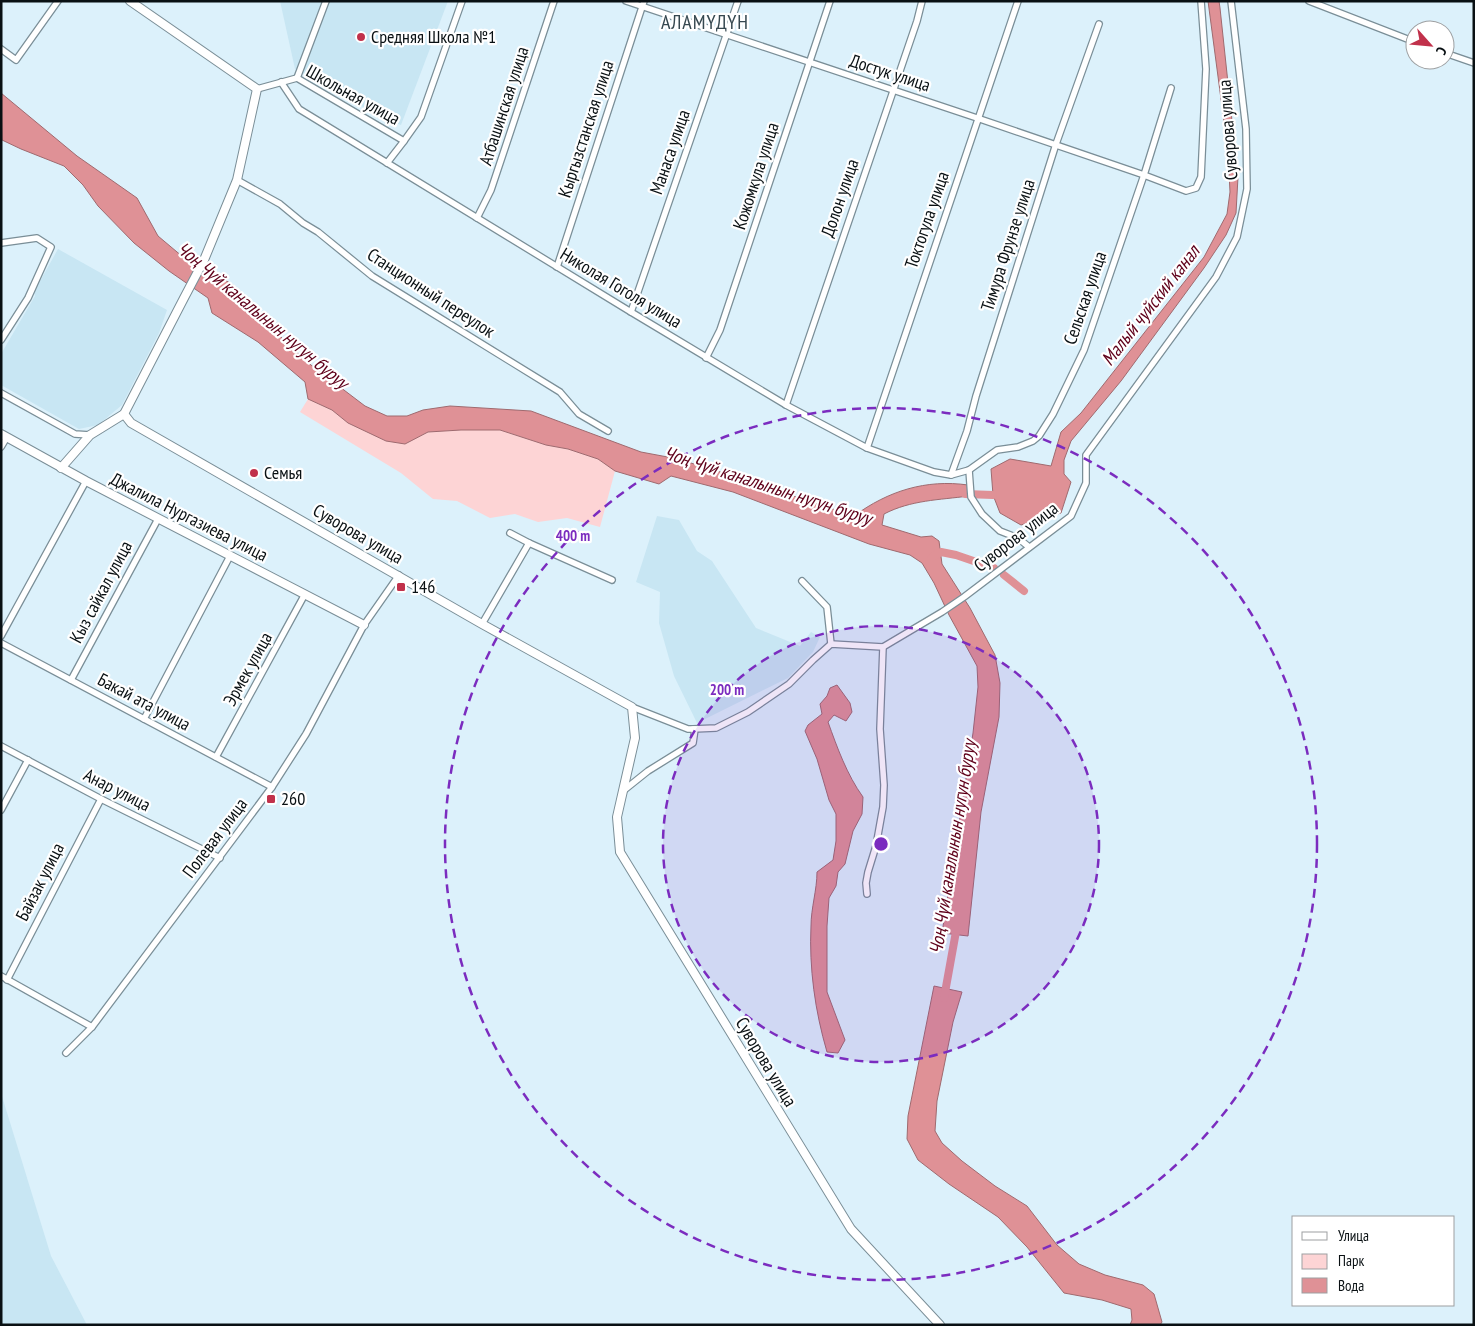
<svg xmlns="http://www.w3.org/2000/svg" width="1475" height="1326" font-family="'PT Sans Narrow',sans-serif">
	<style>
		.built { fill: #c8e6f3 }
		.green { fill: #fdd4d5 }
		.water { fill: #df9196; stroke: #9f6a6f }
		.lines { fill: none; stroke-linecap: round; stroke-linejoin: round }
		.canal { stroke: #df9196; stroke-width: 8 }
		.minor-casing { stroke: #7a8e97; stroke-width: 8 }
		.tertiary-casing { stroke: #7a8e97; stroke-width: 10 }
		.minor { stroke: #fff; stroke-width: 5.5 }
		.tertiary { stroke: #fff; stroke-width: 8 }
		.ring { fill: none; stroke: #7b2cbf; stroke-width: 2.5; stroke-dasharray: 9 6 }
		.poi-dot { fill: #c1314b; stroke: #fff; stroke-width: 2 }
		.labels { text-anchor: middle; stroke-width: 4.5; stroke-linejoin: round; paint-order: stroke }
		.poi-label { font-size: 18px; fill: #091013; stroke: #fff; text-anchor: start }
		.street-label { font-size: 18px; fill: #091013; stroke: #fff }
		.water-label { font-size: 19px; font-style: italic; fill: #5f001a; stroke: #fff }
		.quarter-label { font-size: 20px; letter-spacing: 1px; fill: #364850; stroke: #fff }
		.centre { fill: #7b2cbf; stroke: #fff; stroke-width: 2.5 }
		.ring-label { font-size: 15px; text-anchor: middle; font-weight: bold; fill: #7b2cbf; stroke: #fff; stroke-width: 4.5; stroke-linejoin: round; paint-order: stroke }
	</style>
	<rect width="100%" height="100%" fill="#dcf1fb"/>
	<g class="built">
		<polygon points="280,1 448,1 401,125 383,118 295,69"/>
		<polygon points="58,249 167,310 159,333 122,405 98,425 79,429 1,385 1,354 35,296 34,292"/>
		<polygon points="657,516 679,520 697,551 712,561 756,628 800,646 811,632 820,637 813,652 788,678 697,723 674,676 659,623 660,592 636,582"/>
		<polygon points="1,1093 51,1256 87,1325 1,1325"/>
	</g>
	<polygon class="green" points="308,399 332,410 348,423 386,441 405,444 428,432 461,430 500,430 546,445 568,449 598,459 615,471 600,527 567,518 538,522 515,514 490,518 457,501 433,499 401,473 300,412"/>
	<g class="water">
		<polygon points="1208,1 1219,1 1220,8 1238,177 1236,213 1226,235 1204,268 1121,381 1071,441 1064,460 1064,474 1071,482 1061,513 1021,525 1000,513 993,495 991,469 1010,459 1051,466 1061,432 1081,413 1204,257 1227,214 1230,192 1228,152"/>
		<path d="M1,93L77,156L137,198L158,236L208,278L219,277L232,284L252,302L286,343L311,365L365,406L387,416H407L423,410L450,406L531,411L641,452L673,458L705,467L854,516C888,491 926,479 968,485L969,496C939,500 911,500 884,514L882,525L921,537L932,536L939,541L942,564L970,608L995,655L1000,683L999,717L981,812L968,936L942,933L973,733L978,687L977,666L949,615L934,583L922,563L910,555L869,544L733,492L671,476L659,484L615,471L598,459L568,449L546,445L500,430H461L428,432L405,444L386,441L348,423L332,410L308,399L305,382L258,342L212,313L208,298L169,271L134,243L98,206L83,185L64,166L21,149L2,140Z"/>
		<path d="M837,685L850,703L852,712L846,721L834,715L828,722C837,747 847,775 863,797L862,814L853,831L845,864L838,872L836,886L829,898L827,926V992L845,1040L838,1053L827,1052C815,1011 809,968 811,926C811,908 817,890 817,872L833,860L836,841V814L829,800L817,759L805,731L808,725L822,714L820,704L827,696L830,688Z"/>
		<polygon points="934,986 962,992 953,1022 937,1101 935,1131 942,1143 962,1161 995,1186 1027,1206 1057,1245 1079,1264 1105,1275 1143,1285 1154,1294 1162,1322 1160,1325 1130,1325 1132,1320 1131,1309 1102,1300 1064,1293 1027,1247 998,1217 949,1184 918,1160 907,1139 908,1116"/>
	</g>
	<g class="lines">
		<g class="canal">
			<polyline points="965,494 993,495"/>
			<polyline points="932,557 941,552 956,555 994,568"/>
			<polyline points="1004,575 1024,591"/>
			<polyline points="944,998 957,926"/>
		</g>
		<g class="minor-casing">
			<g id="minor">
				<polyline points="626,1 977,118 1144,175 1186,191 1196,188 1201,177 1206,69 1201,1"/>
				<polyline points="1309,1 1415,42"/>
				<polyline points="1,49 16,60 58,1"/>
				<polyline points="1445,53 1474,63"/>
				<polyline points="297,78 326,1"/>
				<polyline points="281,82 299,109 631,312 786,405 867,448 934,472 951,475 969,470 997,450 1018,447 1033,441 1039,436 1053,414 1084,350 1144,175 1171,88"/>
				<polyline points="257,89 297,78 404,141 421,117 462,1"/>
				<polyline points="387,163 404,141"/>
				<polyline points="237,180 280,204 303,223 318,232 372,276 560,392 579,414 608,431"/>
				<polyline points="477,218 491,190 554,1"/>
				<polyline points="1,243 37,238 51,247 28,298 1,340"/>
				<polyline points="557,267 644,1"/>
				<polyline points="631,312 738,1"/>
				<polyline points="706,358 720,330 830,1"/>
				<polyline points="1,393 75,434 90,435"/>
				<polyline points="786,405 917,21 922,1"/>
				<polyline points="1,447 7,437"/>
				<polyline points="867,448 1018,1"/>
				<polyline points="969,470 971,497 982,514 1000,531 1018,538 1029,547"/>
				<polyline points="951,475 967,431 976,396 1056,144 1099,24"/>
				<polyline points="510,533 529,543 612,580"/>
				<polyline points="802,581 827,607 831,644"/>
				<polyline points="482,624 529,543"/>
				<polyline points="1,636 86,481"/>
				<polyline points="1,643 272,787"/>
				<polyline points="71,680 158,519"/>
				<polyline points="144,719 230,556"/>
				<polyline points="693,729 716,728 748,712 789,684 813,660 831,644 883,647 942,612 964,597 1071,516 1086,483 1086,455 1216,277 1237,237 1247,189 1246,129 1231,1"/>
				<polyline points="1,746 101,799 220,858"/>
				<polyline points="216,757 305,594"/>
				<polyline points="623,791 648,771 693,743 695,729 688,729 632,707"/>
				<polyline points="1,810 28,760"/>
				<polyline points="867,894 866,883 868,872 876,846 883,807 884,785 880,729 883,647"/>
				<polyline points="1,976 92,1027"/>
				<polyline points="7,980 101,799"/>
				<polyline points="66,1053 92,1027 272,787 306,734 364,625 399,575"/>
			</g>
		</g>
		<g class="tertiary-casing">
			<g id="tertiary">
				<polyline points="124,414 131,423 482,624 632,707 635,738 617,817 620,852 851,1229 940,1325"/>
				<polyline points="1,434 86,481 364,625"/>
				<polyline points="61,468 90,435 124,414 184,298 204,260 237,180 257,89 130,1"/>
			</g>
		</g>
		<use href="#minor" class="minor"/>
		<use href="#tertiary" class="tertiary"/>
	</g>
	<circle cx="881" cy="844" r="218" fill="#7b2cbf" fill-opacity=".12"/>
	<g class="ring">
		<circle cx="881" cy="844" r="218"/>
		<circle cx="881" cy="844" r="436"/>
	</g>
	<g class="poi-dot">
		<circle cx="361" cy="37" r="5"/>
		<circle cx="254" cy="473" r="5"/>
		<rect x="396" y="582" width="10" height="10" rx="2.5"/>
		<rect x="266" y="794" width="10" height="10" rx="2.5"/>
	</g>
	<g class="labels">
		<g class="poi-label">
			<text x="371" y="43">Средняя Школа №1</text>
			<text x="264" y="479">Семья</text>
			<text x="411" y="593">146</text>
			<text x="281" y="805">260</text>
		</g>
		<g class="street-label">
			<text transform="translate(890 73) rotate(18)" y="6">Достук улица</text>
			<text transform="translate(353 95) rotate(29)" y="6">Школьная улица</text>
			<text transform="translate(504 106) rotate(-72)" y="6">Атбашинская улица</text>
			<text transform="translate(586 129) rotate(-72)" y="6">Кыргызстанская улица</text>
			<text transform="translate(1228 130) rotate(-94)" y="6">Суворова улица</text>
			<text transform="translate(670 152) rotate(-71)" y="6">Манаса улица</text>
			<text transform="translate(756 176) rotate(-72)" y="6">Кожомкула улица</text>
			<text transform="translate(840 198) rotate(-71)" y="6">Долон улица</text>
			<text transform="translate(927 220) rotate(-71)" y="6">Токтогула улица</text>
			<text transform="translate(1008 245) rotate(-72)" y="6">Тимура Фрунзе улица</text>
			<text transform="translate(621 288) rotate(31)" y="6">Николая Гоголя улица</text>
			<text transform="translate(431 293) rotate(33)" y="6">Станционный переулок</text>
			<text transform="translate(1085 298) rotate(-71)" y="6">Сельская улица</text>
			<text transform="translate(189 517) rotate(27)" y="6">Джалила Нургазиева улица</text>
			<text transform="translate(358 534) rotate(30)" y="6">Суворова улица</text>
			<text transform="translate(1016 537) rotate(-38)" y="6">Суворова улица</text>
			<text transform="translate(101 592) rotate(-62)" y="6">Кыз сайкал улица</text>
			<text transform="translate(248 669) rotate(-61)" y="6">Эрмек улица</text>
			<text transform="translate(144 702) rotate(28)" y="6">Бакай ата улица</text>
			<text transform="translate(117 790) rotate(27)" y="6">Анар улица</text>
			<text transform="translate(215 838) rotate(-53)" y="6">Полевая улица</text>
			<text transform="translate(40 882) rotate(-63)" y="6">Байзак улица</text>
			<text transform="translate(766 1062) rotate(59)" y="6">Суворова улица</text>
		</g>
		<g class="water-label">
			<text transform="translate(1150 305) rotate(-52)" y="7">Малый чуйский канал</text>
			<text transform="translate(263 315) rotate(40)" y="7">Чоң Чүй каналынын нугун буруу</text>
			<text transform="translate(768 485) rotate(18)" y="7">Чоң Чүй каналынын нугун буруу</text>
			<text transform="translate(952 847) rotate(-81)" y="7">Чоң Чүй каналынын нугун буруу</text>
		</g>
		<g class="quarter-label">
			<text x="705" y="29">АЛАМҮДҮН</text>
		</g>
	</g>
	<circle cx="881" cy="844" r="8" class="centre"/>
	<g class="ring-label">
		<text x="573" y="541">400 m</text>
		<text x="727" y="695">200 m</text>
	</g>
	<rect width="1475" height="1326" fill="none" stroke="#091013" stroke-width="5"/>
	<rect x="1292" y="1216" width="162" height="90" fill="#ffffff" stroke="#9d9fa1"/>
	<rect x="1302" y="1232" width="25" height="8" fill="#ffffff" stroke="#9d9fa1"/>
	<text x="1338" y="1241" font-size="15" fill="#091013">Улица</text>
	<rect x="1302" y="1254" width="25" height="15" fill="#fdd4d5" stroke="#9d9fa1"/>
	<text x="1338" y="1266" font-size="15" fill="#091013">Парк</text>
	<rect x="1302" y="1278" width="25" height="15" fill="#df9196" stroke="#9d9fa1"/>
	<text x="1338" y="1291" font-size="15" fill="#091013">Вода</text>
	<g transform="translate(1430 45) rotate(117)"><circle r="24" fill="#ffffff" stroke="#9d9fa1"/>
	<path d="M0-4L9 19L0 12L-9 19Z" fill="#c1314b"/>
	<text y="-8" font-size="14" font-weight="bold" text-anchor="middle" fill="#091013">С</text>
	</g>
</svg>
